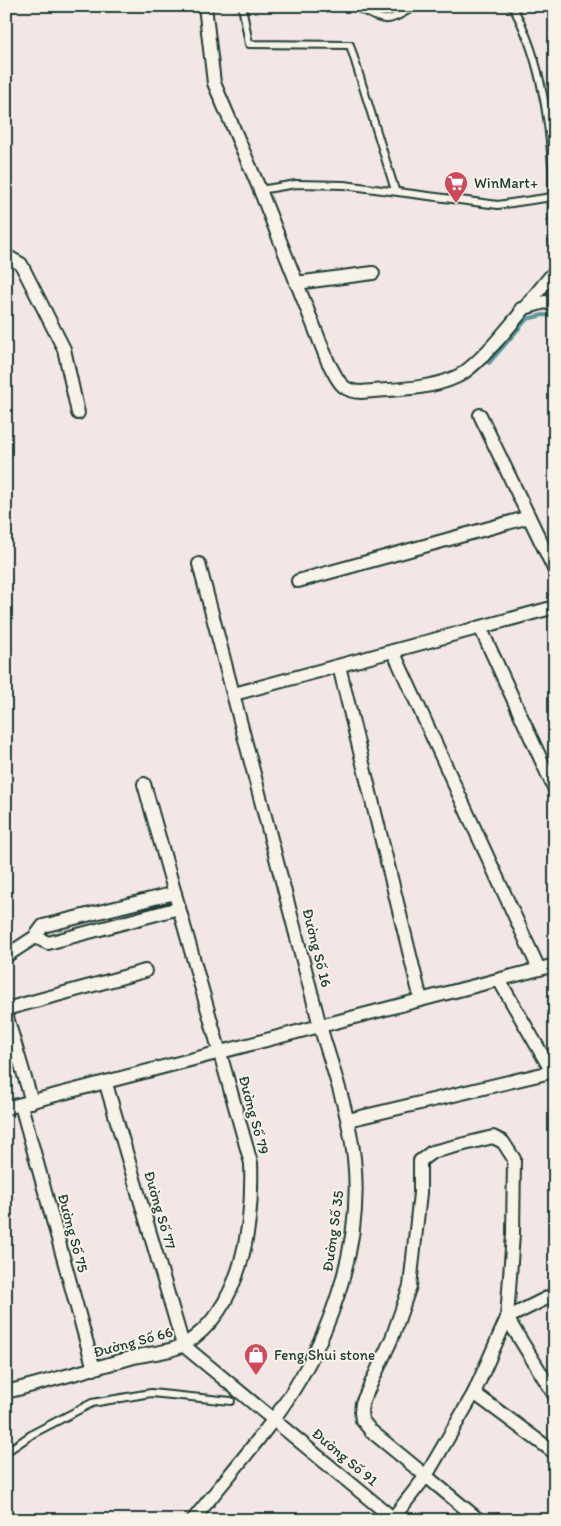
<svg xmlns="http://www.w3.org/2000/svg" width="561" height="1526" font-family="Itim,sans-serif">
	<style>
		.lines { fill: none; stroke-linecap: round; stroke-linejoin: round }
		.stream { stroke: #5d999c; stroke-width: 4 }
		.building { fill: url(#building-hatch); stroke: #1f3d34 }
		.lane-casing { stroke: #1f3d34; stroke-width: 10 }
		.street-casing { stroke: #1f3d34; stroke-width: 16 }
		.lane { stroke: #f7f3e8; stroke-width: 6 }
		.street { stroke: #f7f3e8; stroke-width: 12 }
		.labels { text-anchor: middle; stroke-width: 4; stroke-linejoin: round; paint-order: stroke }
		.poi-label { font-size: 15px; fill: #1f3d34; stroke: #f7f3e8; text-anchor: start }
		.street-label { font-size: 15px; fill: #1f3d34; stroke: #f7f3e8 }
	</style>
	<defs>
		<pattern id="building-hatch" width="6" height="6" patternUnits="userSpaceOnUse" patternTransform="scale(1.25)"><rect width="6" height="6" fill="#e1b5d9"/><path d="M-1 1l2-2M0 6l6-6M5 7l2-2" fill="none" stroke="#b694b1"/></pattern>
	</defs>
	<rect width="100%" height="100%" fill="#f3e7e5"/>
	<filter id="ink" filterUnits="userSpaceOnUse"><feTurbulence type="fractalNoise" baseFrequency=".02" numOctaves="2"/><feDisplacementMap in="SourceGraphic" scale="10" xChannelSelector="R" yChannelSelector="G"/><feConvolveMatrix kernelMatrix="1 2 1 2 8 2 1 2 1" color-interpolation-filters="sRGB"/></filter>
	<g filter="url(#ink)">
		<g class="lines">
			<polyline class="stream" points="489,363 527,319 543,315 555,316"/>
		</g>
		<polygon class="building" points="260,1512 270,1520 254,1520"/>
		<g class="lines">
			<g class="lane-casing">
				<g id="lane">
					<polyline points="242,6 249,44 350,45 395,190"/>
					<path d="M355,6C386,22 384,25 415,6"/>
					<path d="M512,6C538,50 549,115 552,166C554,197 548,223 555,254"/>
					<polyline points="260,190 296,184 344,185 498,205 552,197"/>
					<polyline points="6,1452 34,1433 92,1403 151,1393 231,1401"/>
				</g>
			</g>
			<g class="street-casing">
				<g id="street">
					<path d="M205,6L214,83L260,190L328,362C338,379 340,392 362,392C392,389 428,390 456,377C483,365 533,296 555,271"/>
					<polyline points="6,259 10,258 21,264 64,349 78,413"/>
					<polyline points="296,283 373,273"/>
					<polyline points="521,309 545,302 555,305"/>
					<polyline points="480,415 555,571"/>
					<polyline points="298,581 529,517"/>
					<polyline points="480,627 555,790"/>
					<polyline points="393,651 539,969"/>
					<polyline points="339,666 421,1000"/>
					<polyline points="234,694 555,607"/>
					<polyline points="175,893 43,926 35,937 48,943 179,908"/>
					<polyline points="6,956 35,937"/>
					<polyline points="499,980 555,1077"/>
					<polyline points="6,1009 145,971"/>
					<polyline points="6,1014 32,1102"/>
					<polyline points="106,1084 183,1345"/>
					<polyline points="21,1105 94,1369"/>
					<polyline points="6,1108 320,1026 199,564"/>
					<polyline points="348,1120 555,1071"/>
					<polygon points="493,1137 503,1142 514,1159 513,1234 507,1318 474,1393 426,1476 371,1431 362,1420 361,1412 362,1403 392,1338 410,1286 420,1193 420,1161 432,1152"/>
					<polyline points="555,1294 507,1318 555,1396"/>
					<polyline points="183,1345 395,1520"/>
					<path d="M6,1392C49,1381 91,1369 134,1357C150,1353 172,1352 185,1344C243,1308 253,1224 251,1163L144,784"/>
					<polyline points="474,1393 555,1453"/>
					<polyline points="393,1518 426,1476 479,1520"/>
					<path d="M193,1520C219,1487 248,1454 273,1420C327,1347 364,1250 354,1158C349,1113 333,1070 320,1026L555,965"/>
				</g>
			</g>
			<use href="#lane" class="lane"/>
			<use href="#street" class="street"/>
		</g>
	</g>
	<defs>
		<g id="supermarket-pin" transform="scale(1.25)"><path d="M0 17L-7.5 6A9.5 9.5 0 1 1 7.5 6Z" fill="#d1495b" stroke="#f7f3e8"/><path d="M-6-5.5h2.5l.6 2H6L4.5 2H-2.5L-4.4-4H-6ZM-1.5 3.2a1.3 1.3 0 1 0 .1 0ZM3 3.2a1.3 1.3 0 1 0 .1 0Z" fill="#fff"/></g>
		<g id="shop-pin" transform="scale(1.25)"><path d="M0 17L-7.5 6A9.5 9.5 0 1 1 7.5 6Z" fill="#d1495b" stroke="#f7f3e8"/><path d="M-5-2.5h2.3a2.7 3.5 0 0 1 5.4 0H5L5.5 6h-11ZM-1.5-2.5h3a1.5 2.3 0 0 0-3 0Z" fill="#fff"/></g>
	</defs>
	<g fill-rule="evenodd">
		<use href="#supermarket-pin" x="456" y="183"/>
		<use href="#shop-pin" x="256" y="1355"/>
	</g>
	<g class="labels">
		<g class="poi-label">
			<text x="474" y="188">WinMart+</text>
			<text x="274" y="1360">Feng Shui stone</text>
		</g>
		<g class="street-label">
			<text transform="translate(317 948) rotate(76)" y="5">Đường Số 16</text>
			<text transform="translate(254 1115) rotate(75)" y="5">Đường Số 79</text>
			<text transform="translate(160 1210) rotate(74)" y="5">Đường Số 77</text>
			<text transform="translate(333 1231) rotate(-82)" y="5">Đường Số 35</text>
			<text transform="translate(73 1233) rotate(75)" y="5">Đường Số 75</text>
			<text transform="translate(133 1342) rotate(-15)" y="5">Đường Số 66</text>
			<text transform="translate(345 1457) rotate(40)" y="5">Đường Số 91</text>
		</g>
	</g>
	<rect width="561" height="1526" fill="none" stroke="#f7f3e8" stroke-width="25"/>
	<rect x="12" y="12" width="536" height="1501" fill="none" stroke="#1f3d34" stroke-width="2" filter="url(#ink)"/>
</svg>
